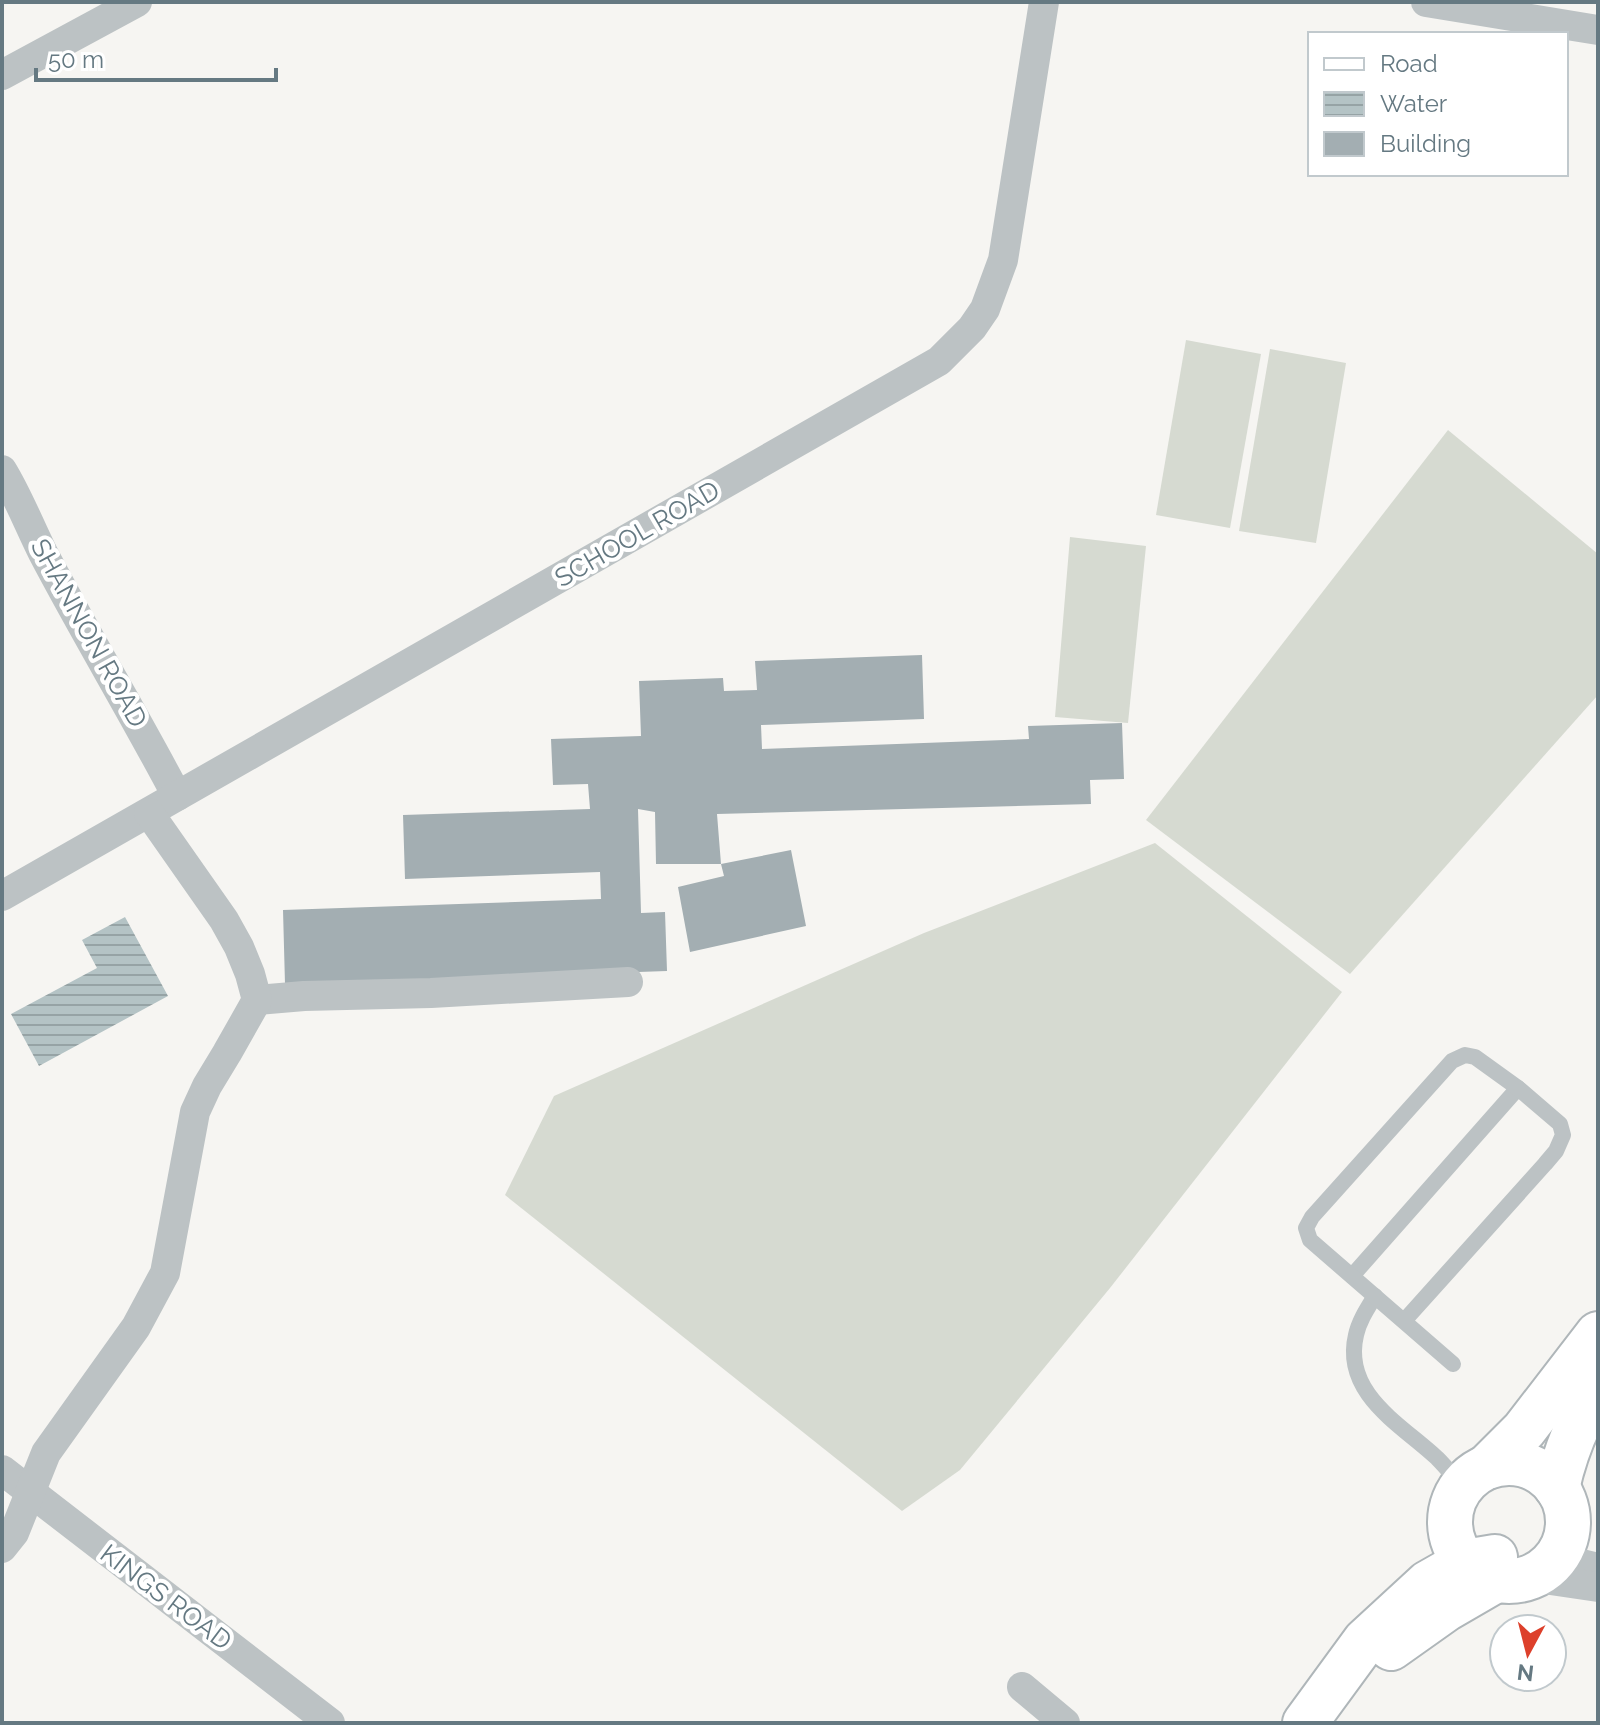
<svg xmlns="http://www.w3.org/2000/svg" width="1600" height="1725" font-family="Raleway,sans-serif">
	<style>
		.pitch { fill: #d6dad1 }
		.water { fill: url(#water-rules) }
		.building { fill: #a3aeb2 }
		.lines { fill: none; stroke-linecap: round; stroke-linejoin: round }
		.secondary-casing { stroke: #afb6b9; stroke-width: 48 }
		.service { stroke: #bcc2c4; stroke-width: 16 }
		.minor { stroke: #bcc2c4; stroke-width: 30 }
		.secondary { stroke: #fff; stroke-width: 44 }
		.labels { text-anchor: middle; stroke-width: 8; stroke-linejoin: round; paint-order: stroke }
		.street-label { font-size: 26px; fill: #657982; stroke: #fff }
	</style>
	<defs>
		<pattern id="water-rules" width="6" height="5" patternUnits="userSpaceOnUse" patternTransform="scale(2)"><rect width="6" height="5" fill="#b4c3c5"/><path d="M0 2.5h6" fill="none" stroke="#96a3a5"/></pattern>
	</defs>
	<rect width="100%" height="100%" fill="#f6f5f2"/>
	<g class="pitch">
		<polygon points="1186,340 1261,354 1230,528 1156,515"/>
		<polygon points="1270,349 1346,363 1316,543 1239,531"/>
		<polygon points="1448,430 1598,554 1598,695 1350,974 1146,820"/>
		<polygon points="1070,537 1146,546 1128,723 1055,717"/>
		<polygon points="1155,843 1342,992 1110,1288 960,1470 902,1511 505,1195 554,1096 924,933"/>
	</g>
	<polygon class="water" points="125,917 168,996 39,1066 11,1014 97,968 82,940"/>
	<g class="building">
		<polygon points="922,655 924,719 761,725 762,749 1029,739 1028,726 1122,723 1124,779 1090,780 1091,804 717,814 721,864 656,864 655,812 638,809 641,913 665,912 667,971 285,984 283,910 601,899 600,872 405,879 403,815 590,809 588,784 553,785 551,739 641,736 639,681 723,678 724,691 757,690 755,661"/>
		<polygon points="791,850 806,926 690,952 678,887 724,876 721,864"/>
	</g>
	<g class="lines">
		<g class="secondary-casing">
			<g id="secondary">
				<circle cx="1509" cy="1522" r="59"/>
				<polyline points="1487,1467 1524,1430 1598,1334"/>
				<path d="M1557,1488C1565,1452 1577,1421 1598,1389"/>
				<polyline points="1391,1648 1446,1609 1496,1580"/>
				<polyline points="1305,1723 1365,1641 1428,1583 1465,1562 1495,1557"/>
			</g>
		</g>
		<g class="service">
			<polyline points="1352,1276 1518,1088"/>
			<path d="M1375,1296C1367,1309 1359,1321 1356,1335C1342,1394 1402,1425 1437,1458C1446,1467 1454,1477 1462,1486"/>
			<polyline points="1404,1321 1545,1164 1556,1151 1563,1135 1560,1124 1518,1088 1475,1057 1465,1055 1452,1061 1312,1217 1306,1228 1310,1240 1453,1364"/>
		</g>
		<g class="minor">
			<polyline points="1426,2 1598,30"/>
			<polyline points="2,75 137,2"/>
			<path d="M2,470C18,496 29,525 43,553C86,635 134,714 177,796"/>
			<polyline points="2,896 939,361 972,328 985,309 1003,260 1044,2"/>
			<polyline points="257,1000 304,996 431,993 628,982"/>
			<polyline points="2,1470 330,1723"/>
			<polyline points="2,1548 14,1533 46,1453 136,1327 165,1273 195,1112 207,1086 227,1053 257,1000 250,974 239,947 224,920 149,813"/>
			<polyline points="1557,1558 1598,1568"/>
			<polyline points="1530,1577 1598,1587"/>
			<polyline points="1022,1687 1065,1723"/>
		</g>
		<use href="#secondary" class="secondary"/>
	</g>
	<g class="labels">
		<g class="street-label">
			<text transform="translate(637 534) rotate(-30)" y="9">SCHOOL ROAD</text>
			<text transform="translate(89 633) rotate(61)" y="9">SHANNON ROAD</text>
			<text transform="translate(166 1597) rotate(37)" y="9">KINGS ROAD</text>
		</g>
	</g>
	<rect width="1600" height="1725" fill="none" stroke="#657982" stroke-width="8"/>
	<rect x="1308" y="32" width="260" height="144" fill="#ffffff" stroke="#c1c9cd" stroke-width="2"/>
	<rect x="1324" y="58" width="40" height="12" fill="#ffffff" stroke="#c1c9cd" stroke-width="2"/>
	<text x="1380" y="72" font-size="24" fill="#657982">Road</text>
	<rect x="1324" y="92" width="40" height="24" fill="url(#water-rules)" stroke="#c1c9cd" stroke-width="2"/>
	<text x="1380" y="112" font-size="24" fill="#657982">Water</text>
	<rect x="1324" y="132" width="40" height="24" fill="#a3aeb2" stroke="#c1c9cd" stroke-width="2"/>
	<text x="1380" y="152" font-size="24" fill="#657982">Building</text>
	<g transform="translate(1528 1653) rotate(187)"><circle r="38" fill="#ffffff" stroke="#c1c9cd" stroke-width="2"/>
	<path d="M0-6L14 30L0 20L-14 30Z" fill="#dd402b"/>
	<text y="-12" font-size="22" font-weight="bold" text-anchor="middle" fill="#657982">N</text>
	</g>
	<path d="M36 68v12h240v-12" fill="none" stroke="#657982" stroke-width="4"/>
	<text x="48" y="68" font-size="24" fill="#657982" stroke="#ffffff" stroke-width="6" paint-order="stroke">50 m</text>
</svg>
